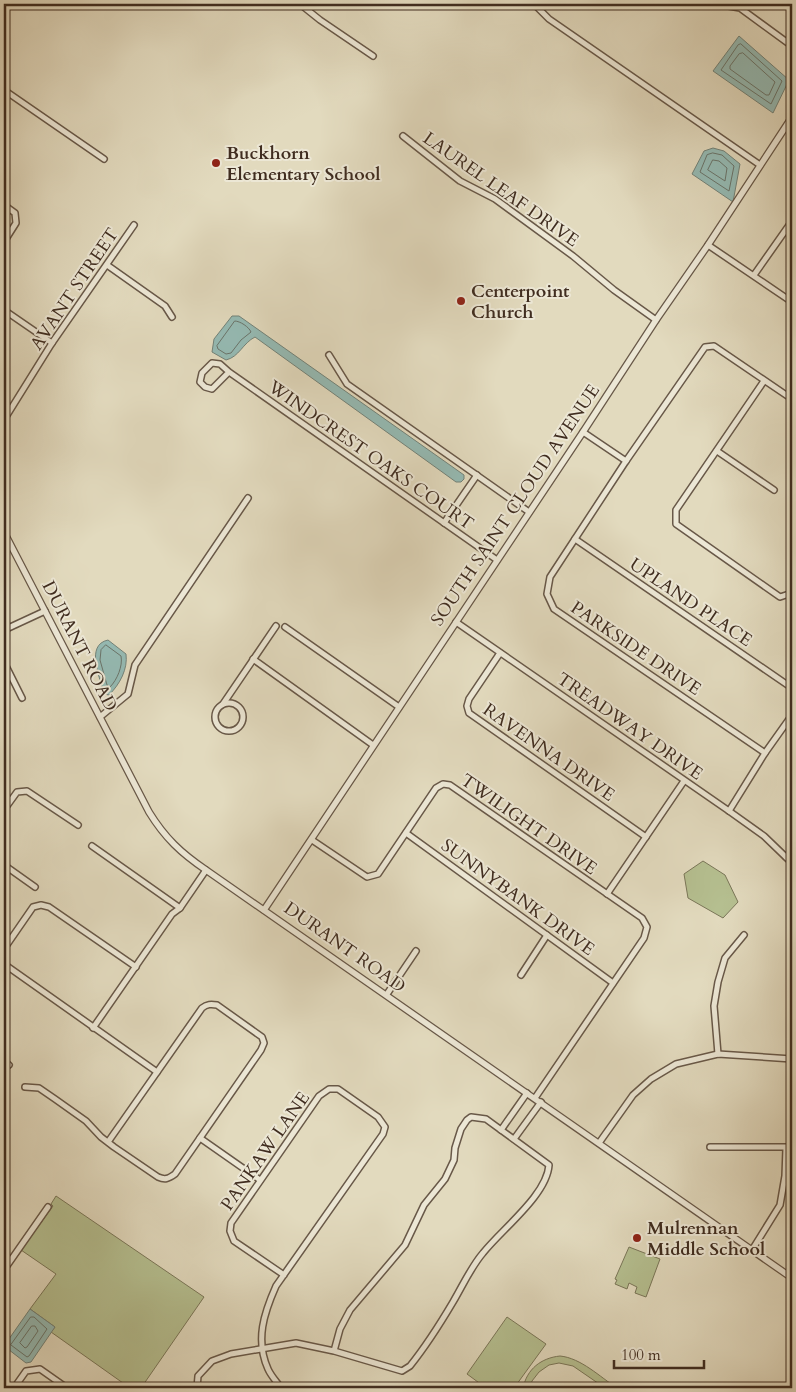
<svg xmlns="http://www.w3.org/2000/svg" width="796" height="1392" font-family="Cardo,serif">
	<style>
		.green { fill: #b5bf90; stroke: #7a7658 }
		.water { fill: #95bab3; stroke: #738278 }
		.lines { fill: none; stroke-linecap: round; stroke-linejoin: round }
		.shore { stroke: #6a746a; stroke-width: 1 }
		.minor-casing { stroke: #685848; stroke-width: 8 }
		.tertiary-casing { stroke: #685848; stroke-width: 8 }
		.minor { stroke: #ece7d5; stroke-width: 5 }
		.tertiary { stroke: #ece7d5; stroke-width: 5.5 }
		.poi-dot { fill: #8f2418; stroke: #ece7d5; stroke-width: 2 }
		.labels { text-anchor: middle; stroke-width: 4; stroke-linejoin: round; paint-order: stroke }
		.poi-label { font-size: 18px; font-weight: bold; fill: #402d20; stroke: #ece7d5; text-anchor: start }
		.street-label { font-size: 18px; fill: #402d20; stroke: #ece7d5 }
	</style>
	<rect width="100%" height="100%" fill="#e2dabe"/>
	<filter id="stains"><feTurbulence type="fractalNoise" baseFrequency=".004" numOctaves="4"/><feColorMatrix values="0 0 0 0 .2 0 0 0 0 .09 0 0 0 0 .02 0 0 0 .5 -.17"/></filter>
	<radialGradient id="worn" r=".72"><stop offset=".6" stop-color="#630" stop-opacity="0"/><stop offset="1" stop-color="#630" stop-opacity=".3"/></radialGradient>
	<g class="green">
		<polygon points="703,861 725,875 738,902 723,918 688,898 684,874"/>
		<polygon points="56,1196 204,1297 141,1388 130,1388 51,1332 55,1327 30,1309 56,1274 21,1250 53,1206 51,1204"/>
		<polygon points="629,1247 660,1259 646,1297 635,1293 637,1287 629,1283 627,1289 615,1284 617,1280 615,1279"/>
		<polygon points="507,1317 546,1344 514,1388 486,1388 467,1374"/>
		<path d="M560,1356C581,1358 600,1377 617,1388H605L573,1366L559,1363L549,1365L539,1372L532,1381L530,1388H523C527,1369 541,1358 560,1356Z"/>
	</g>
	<g class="water">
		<polygon points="739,36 789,80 773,113 713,71"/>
		<polygon points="713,148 724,151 740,164 733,202 692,174 704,151"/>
		<path d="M232,316H239L464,475V479L461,482H456L255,337C243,343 239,357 226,360L212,352L214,339Z"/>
		<path d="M108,640L126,654C128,669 120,684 109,695L104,694C100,677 85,645 108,640Z"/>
		<polygon points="30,1309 55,1327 31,1362 26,1363 4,1346"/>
	</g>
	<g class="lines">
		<g class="shore">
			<polygon points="741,44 782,81 771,104 721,70 738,45"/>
			<polygon points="743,53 775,82 769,95 766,95 730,69 730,66 739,54"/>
			<polygon points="713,153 722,155 734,166 729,191 700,172 707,155"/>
			<polygon points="713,160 719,161 727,168 725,181 708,170"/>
			<path d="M235,321C240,321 249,327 251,332L241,340L231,353L226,354L218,349L217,346Z"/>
			<path d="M106,645L121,656C123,666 117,680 110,687L107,685L100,660L101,650Z"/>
			<polygon points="31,1317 34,1317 47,1329 29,1356 27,1357 11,1345"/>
			<polygon points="32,1326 35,1326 38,1331 27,1347 25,1348 20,1343"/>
		</g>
		<g class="minor-casing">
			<g id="minor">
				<polyline points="300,4 320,20 373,56"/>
				<polyline points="534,4 549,19 760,165"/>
				<polyline points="717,4 740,8 792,46"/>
				<polyline points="4,90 104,159"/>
				<polyline points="403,136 460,181 495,199 573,256 614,290 656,320"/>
				<polyline points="4,205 15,213 16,223 4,242"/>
				<polyline points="708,245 792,302"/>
				<polyline points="107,265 165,306 172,317"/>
				<polyline points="754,275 792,221"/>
				<polyline points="4,310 52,343"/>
				<polyline points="329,355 347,384 529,512"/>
				<polyline points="229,372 220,364 212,363 202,373 200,382 205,387 212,389 229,372 497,560"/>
				<polyline points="764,381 676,510 676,524 780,597 792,593"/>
				<polyline points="4,420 52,343 134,225"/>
				<polyline points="583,432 626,461"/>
				<polyline points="717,451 774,490"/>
				<polyline points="444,523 477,475"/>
				<polyline points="575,539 792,688"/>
				<polyline points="456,622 729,811 764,836 792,863"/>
				<polyline points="285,627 399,707"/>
				<polyline points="4,630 45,611"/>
				<polyline points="500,653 469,699 467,706 469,713 646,837"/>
				<polyline points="253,659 373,745"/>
				<polyline points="4,662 22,698"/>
				<circle cx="229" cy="717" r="14"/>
				<polyline points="223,704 276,626"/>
				<polyline points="100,717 128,694 135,665 248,498"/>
				<polyline points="765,753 554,609 547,594 550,577 626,461 705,347 714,346 792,399"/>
				<polyline points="4,810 17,792 27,791 78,825"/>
				<polyline points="729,811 765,753 792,715"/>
				<polyline points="406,833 613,983"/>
				<polyline points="312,840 367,877 378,874 436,788 443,784 450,785 642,918 647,927 644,938 535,1098"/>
				<polyline points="92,846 180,908"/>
				<polyline points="786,857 792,851"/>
				<polyline points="4,865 35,887"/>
				<polyline points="607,894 684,781"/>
				<polyline points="4,949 33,907 41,905 49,907 136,967"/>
				<polyline points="4,964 157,1072"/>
				<polyline points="521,975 547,935"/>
				<polyline points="387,994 416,951"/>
				<polyline points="93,1028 172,914 180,908 206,870"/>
				<polyline points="718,1054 714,1006 718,982 725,958 744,935"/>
				<polyline points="4,1061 9,1065"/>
				<path d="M25,1087L39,1088L55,1099L86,1121L101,1137L114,1147L158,1177C165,1180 168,1179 175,1174L261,1050L264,1043L262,1037L217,1005C211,1004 207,1004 202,1008L108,1142"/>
				<polyline points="501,1130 527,1093"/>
				<polyline points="200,1138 260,1180"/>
				<polyline points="514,1139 541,1102"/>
				<polyline points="599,1143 633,1095 651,1079 676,1064 718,1054 792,1059"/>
				<polyline points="710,1147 792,1147"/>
				<polyline points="752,1250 780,1205 785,1176 786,1148"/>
				<polyline points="4,1270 48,1207"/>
				<polyline points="14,1388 26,1371 40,1369 67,1388"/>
				<path d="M197,1388L198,1376L212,1361L231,1354L296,1343L334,1351L402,1371L410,1366C426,1346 440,1324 453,1302C463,1285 471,1267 483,1253C502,1229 547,1195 549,1165L486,1119L471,1117L467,1120L461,1129L455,1148L454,1160L445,1179L424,1205L405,1245L350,1310L340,1329L334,1351"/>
				<path d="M281,1388C277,1382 271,1376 268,1369C255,1340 264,1313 276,1286L383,1134L385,1127L378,1117L338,1089H329L319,1096L231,1223L230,1231L234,1241L284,1275"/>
			</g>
		</g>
		<g class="tertiary-casing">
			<g id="tertiary">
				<path d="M4,532L149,812C165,838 181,853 206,870L792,1278"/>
				<polyline points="264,910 583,432 656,320 708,245 792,117"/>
			</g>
		</g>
		<use href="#minor" class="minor"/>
		<use href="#tertiary" class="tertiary"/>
	</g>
	<g class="poi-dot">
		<circle cx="216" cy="163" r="5"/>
		<circle cx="461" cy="301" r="5"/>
		<circle cx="637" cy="1238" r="5"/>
	</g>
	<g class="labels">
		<g class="poi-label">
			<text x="226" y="159">Buckhorn<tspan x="226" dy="21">Elementary School</tspan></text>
			<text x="471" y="297">Centerpoint<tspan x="471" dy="21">Church</tspan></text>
			<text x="647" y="1234">Mulrennan<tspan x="647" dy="21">Middle School</tspan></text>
		</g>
		<g class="street-label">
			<text transform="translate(501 189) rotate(35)" y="6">LAUREL LEAF DRIVE</text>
			<text transform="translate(74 289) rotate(-56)" y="6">AVANT STREET</text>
			<text transform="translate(371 455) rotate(35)" y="6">WINDCREST OAKS COURT</text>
			<text transform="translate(515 505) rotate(-56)" y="6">SOUTH SAINT CLOUD AVENUE</text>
			<text transform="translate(691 602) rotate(34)" y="6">UPLAND PLACE</text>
			<text transform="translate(80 646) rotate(63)" y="6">DURANT ROAD</text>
			<text transform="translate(636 648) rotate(34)" y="6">PARKSIDE DRIVE</text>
			<text transform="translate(630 726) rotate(35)" y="6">TREADWAY DRIVE</text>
			<text transform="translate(549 752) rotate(35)" y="6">RAVENNA DRIVE</text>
			<text transform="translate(529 824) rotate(35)" y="6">TWILIGHT DRIVE</text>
			<text transform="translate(518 897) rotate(36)" y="6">SUNNYBANK DRIVE</text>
			<text transform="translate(345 947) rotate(35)" y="6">DURANT ROAD</text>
			<text transform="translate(265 1151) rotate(-55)" y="6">PANKAW LANE</text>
		</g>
	</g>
	<rect width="796" height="1392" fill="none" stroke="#e2dabe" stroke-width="20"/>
	<rect x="5" y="5" width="786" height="1382" fill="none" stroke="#402d20" stroke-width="2.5"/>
	<rect x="10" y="10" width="776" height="1372" fill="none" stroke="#402d20"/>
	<path d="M614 1360v8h90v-8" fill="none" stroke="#402d20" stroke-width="2.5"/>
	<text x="621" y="1360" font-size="15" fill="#402d20" stroke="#ece7d5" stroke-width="4" paint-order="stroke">100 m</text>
	<rect width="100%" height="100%" filter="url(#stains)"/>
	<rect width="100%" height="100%" fill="url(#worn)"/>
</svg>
